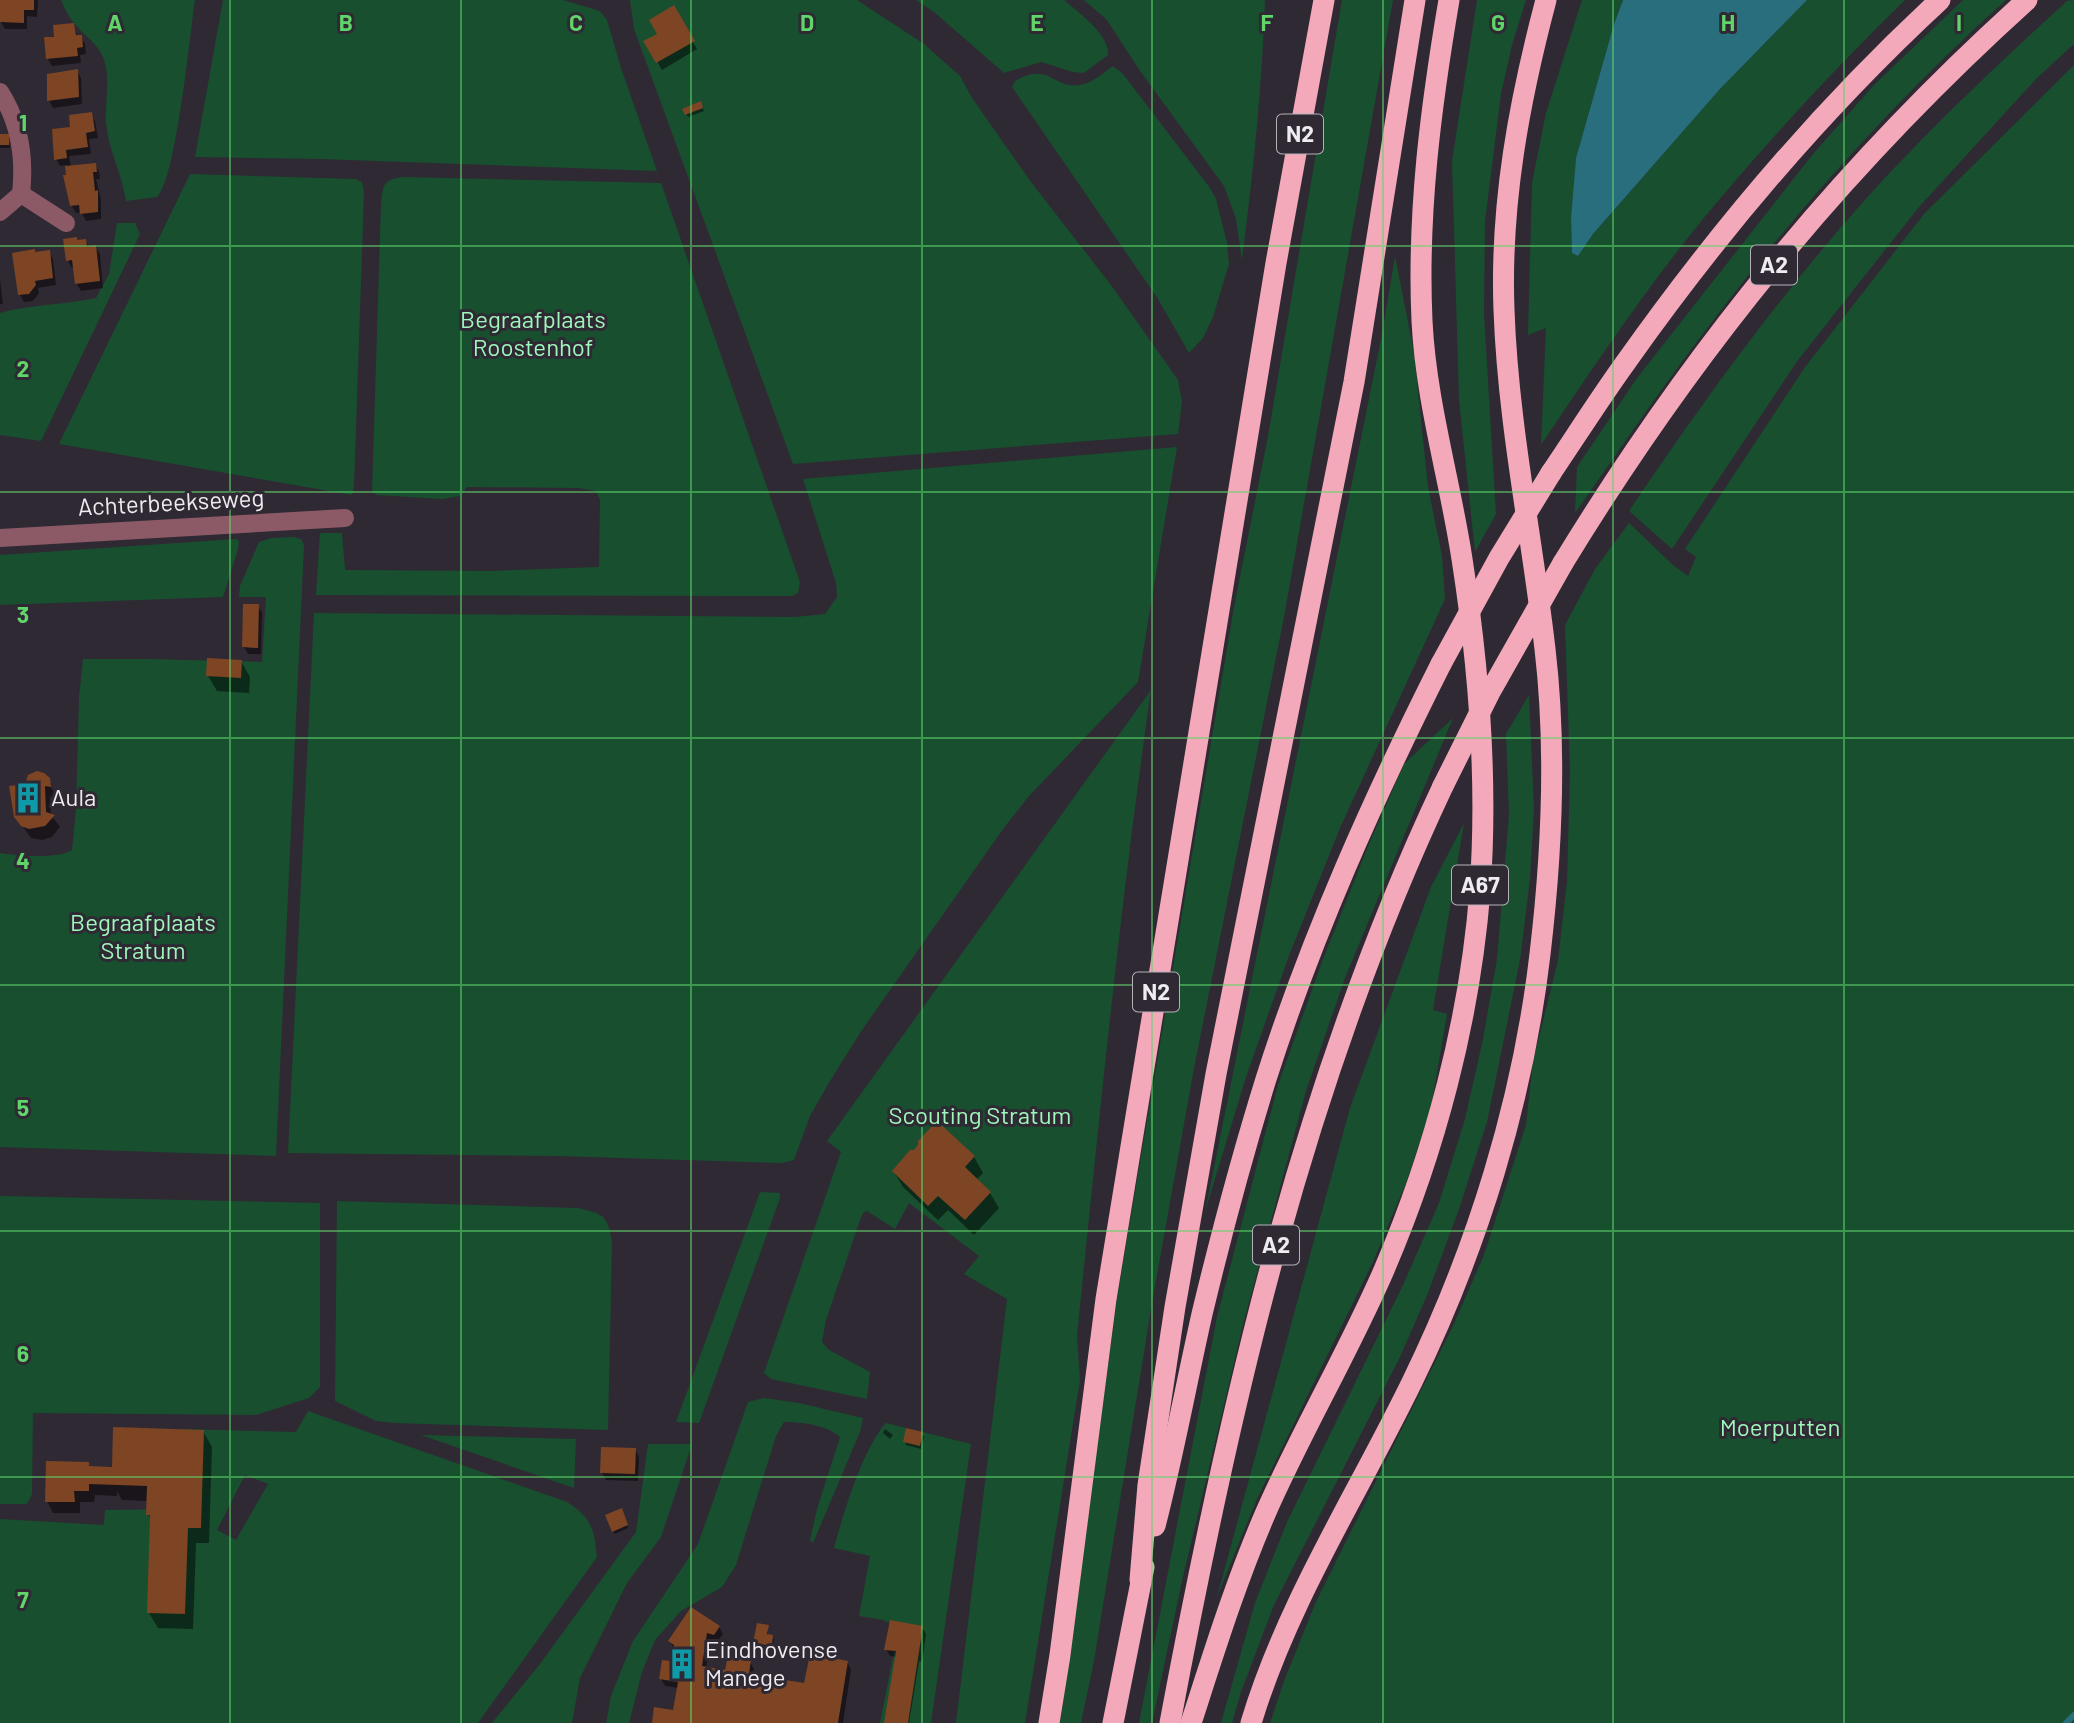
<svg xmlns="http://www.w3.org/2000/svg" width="2074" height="1723" font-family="Barlow,sans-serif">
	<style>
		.green { fill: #184f2f; fill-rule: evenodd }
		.water { fill: #286e7c }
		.shadow { fill: #0007 }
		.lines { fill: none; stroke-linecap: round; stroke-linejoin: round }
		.stream { stroke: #286e7c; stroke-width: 6 }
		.building { fill: #7d4524 }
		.minor { stroke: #8c5a66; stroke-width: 18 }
		.highway { stroke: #f4a9ba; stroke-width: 21 }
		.highway-bridge { stroke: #f4a9ba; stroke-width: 21 }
		.grid { fill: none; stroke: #60d56a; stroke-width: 2; stroke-opacity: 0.55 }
		.labels { text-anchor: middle; stroke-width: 6; stroke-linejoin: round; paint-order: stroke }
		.shield { fill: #2f2934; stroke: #b5b1b9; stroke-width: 2 }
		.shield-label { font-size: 23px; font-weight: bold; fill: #efebf2 }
		.park-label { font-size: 24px; fill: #9ef7bb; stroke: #2f2934 }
		.street-label { font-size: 24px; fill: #efebf2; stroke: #2f2934 }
		.poi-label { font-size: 24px; fill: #efebf2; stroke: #2f2934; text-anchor: start }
		.grid-label { font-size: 23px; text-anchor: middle; font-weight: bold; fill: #60d56a; stroke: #2f2934; stroke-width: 6; stroke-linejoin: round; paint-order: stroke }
	</style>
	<rect width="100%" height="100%" fill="#2f2934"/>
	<g class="green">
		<path d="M61,0H195C190,34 176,179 157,197L126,201C122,173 108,150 106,122C105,102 111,76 103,57C96,41 80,33 71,19C67,14 64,6 61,0Z"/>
		<polygon points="223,0 563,0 600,11 607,20 621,68 657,171 320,159 195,157"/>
		<polygon points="630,0 857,0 924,44 960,76 972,98 1031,182 1111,285 1178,380 1182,401 1178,434 793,464 634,29"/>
		<path d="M916,0H1064C1078,12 1110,35 1108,55L1084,73L1073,72L1041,62L1004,73L934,12Z"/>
		<path d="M1084,0H1265C1262,88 1253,174 1242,260L1236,219L1224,186L1138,68L1107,20Z"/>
		<polygon points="1342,0 1393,0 1284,617 1194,1068 1152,1303 1094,1661 1081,1723 1060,1723 1117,1298 1234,607 1268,436"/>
		<polygon points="1477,0 1526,0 1512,45 1501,94 1485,221 1484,314 1496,514 1475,552 1459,400 1452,161"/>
		<path d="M1582,0H1623L1614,24L1576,158L1571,217L1572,253L1578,256L1593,234L1720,89L1807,0H1905C1834,69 1766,143 1703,219C1644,291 1592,369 1541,445L1546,328L1528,335L1532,183L1546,113Z"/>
		<path d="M1963,0H2006C1899,96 1802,204 1715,318C1666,381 1621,448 1575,513L1577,467L1637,378L1813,154L1874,85Z"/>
		<path d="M2074,0V44L2037,78L1919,207L1798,360L1672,549L1629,511C1701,404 1777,299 1863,202C1927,131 1997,65 2067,1Z"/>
		<polygon points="2074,65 2074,1723 1270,1723 1284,1681 1315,1604 1453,1326 1484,1255 1526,1125 1533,1061 1558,961 1567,881 1570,771 1565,625 1595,569 1629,523 1673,565 1688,576 1696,557 1685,549 1805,367 1924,214"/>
		<path d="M1113,66L1123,74L1210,188L1216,199L1227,243L1229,264L1213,317L1203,338L1189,353L1158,299L1012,87L1015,81C1051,60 1053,92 1084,84C1095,81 1103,73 1113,66Z"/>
		<polygon points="190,174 356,179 362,182 364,193 354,486 352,495 59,444"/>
		<path d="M403,177L661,183L800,582L798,593L792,596L316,595L320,533H342L345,570L489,571L599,567L600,500L596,491L578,488L467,487L460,496L443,499L377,495L372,492L381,205C383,185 382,180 403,177Z"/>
		<path d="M117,223H135L140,234L41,441L0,435V313C32,304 64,305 96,298L109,274Z"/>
		<polygon points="1395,256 1414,353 1428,487 1442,556 1445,599 1340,828 1290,953 1246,1077 1205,1212 1382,334"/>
		<polygon points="1177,447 1138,682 1029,796 1003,829 862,1030 830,1081 810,1116 794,1160 782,1163 557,1156 288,1153 314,613 795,617 825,614 837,597 836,583 803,479"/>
		<path d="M293,537L301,539L304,545L276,1156L0,1147V853C15,856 60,859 72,850L76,810L79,697L83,659H148L262,662L266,597H239L240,586L259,542L271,538Z"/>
		<polygon points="236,539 239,541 238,549 223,597 0,605 0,555"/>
		<path d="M1151,690C1120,905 1099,1121 1077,1336L1080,1380L1025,1723H956L1007,1299L964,1274L979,1256L909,1203L895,1229L867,1211L863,1213L859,1223L826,1320L822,1342L829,1350L870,1372L867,1399L771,1379L764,1373L841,1152L827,1141Z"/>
		<polygon points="1529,695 1534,809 1530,879 1520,960 1487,1122 1459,1209 1428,1293 1400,1357 1274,1605 1241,1692 1232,1723 1221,1723 1255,1603 1287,1522 1403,1285 1439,1203 1465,1119 1483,1039 1497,959 1509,814 1506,734"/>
		<polygon points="1453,718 1345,978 1306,1091 1243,1325 1182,1581 1152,1723 1139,1723 1217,1317 1278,1085 1323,959 1369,844 1404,764"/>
		<polygon points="1464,823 1433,1010 1447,1014 1431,1108 1406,1183 1372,1264 1257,1499 1217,1597 1350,1108 1431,887"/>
		<polygon points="760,1192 780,1193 780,1198 699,1423 676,1422"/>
		<polygon points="0,1196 320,1203 320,1387 309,1398 256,1415 33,1413 32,1494 27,1504 0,1504"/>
		<path d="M337,1201L577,1208C605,1214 608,1216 612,1244L608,1430L395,1423L376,1421L335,1401Z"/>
		<path d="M764,1398L799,1403L863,1418L860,1432L813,1543L810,1540L817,1509L840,1437C827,1425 801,1422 784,1422L776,1436L736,1565L722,1587L681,1611L655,1640L642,1672L629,1723H606L611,1696L633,1641L698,1544L748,1402Z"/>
		<path d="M308,1411L567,1502C592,1518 594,1529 597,1557L478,1723H0V1519L104,1525L105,1510L182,1509L180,1429L296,1432ZM245,1475L268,1484L236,1540L217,1530Z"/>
		<path d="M886,1423L971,1444L931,1723H880L899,1627L883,1620L859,1616L870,1556L834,1548C843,1514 863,1448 886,1423Z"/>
		<polygon points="421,1435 576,1439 574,1488"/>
		<polygon points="648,1444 692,1444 661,1537 627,1583 580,1678 572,1723 492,1723 540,1664 636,1532"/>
	</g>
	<polygon class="water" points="1623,0 1807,0 1720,89 1593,234 1578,256 1572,253 1571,217 1576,158 1614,24"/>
	<g class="shadow">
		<polygon points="0,0 38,0 37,17 27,16 27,29 5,29 1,22"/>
		<polygon points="673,7 697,49 662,70 646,42 659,34"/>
		<polygon points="73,24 78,37 81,37 85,44 86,54 80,55 81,63 52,66 48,59 56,38"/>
		<polygon points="77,71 81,78 82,104 53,108 49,100"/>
		<polygon points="700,103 704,111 688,117 684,110"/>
		<polygon points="91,114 95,121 98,138 89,139 91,154 69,156 71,167 95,164 99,172 100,179 96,179 101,199 101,219 86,221 81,212 76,213 71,205 67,165 60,166 56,159 72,128"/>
		<polygon points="0,135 8,135 10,148 0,148"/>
		<polygon points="85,240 90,248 95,247 100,254 103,288 81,291 76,283 75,267 72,268 68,261"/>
		<polygon points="49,252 53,259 56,285 38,288 39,293 33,301 24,302 20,295 35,254"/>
		<polygon points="0,279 3,304 0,304"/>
		<polygon points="258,606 262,613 261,654 248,654 244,647"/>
		<polygon points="241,661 250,677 249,693 217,691 208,676"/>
		<polygon points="49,784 56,796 50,797 51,815 60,827 52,837 42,840 31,838 17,818 11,788"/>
		<polygon points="937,1123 974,1157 983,1173 976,1180 990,1193 999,1208 974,1235 948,1210 938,1220 903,1187 894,1172 915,1151"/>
		<polygon points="885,1429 893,1435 890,1439 883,1433"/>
		<polygon points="203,1431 212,1447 209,1543 196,1543 193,1629 158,1628 149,1613 152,1521 148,1514 148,1501 122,1500 117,1491 117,1496 95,1495 94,1502 80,1502 80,1513 53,1513 47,1501 88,1464 90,1468 114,1469"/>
		<polygon points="922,1434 924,1437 921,1449 906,1445 905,1442"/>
		<polygon points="635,1449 639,1457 638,1481 606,1480 602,1473"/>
		<polygon points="623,1513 628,1528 615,1534 613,1531"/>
		<polygon points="768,1626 768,1636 774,1639 773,1648 757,1646 755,1643"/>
		<polygon points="719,1627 723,1634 718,1641 711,1640 706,1669 727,1672 750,1662 754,1669 753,1676 806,1685 847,1662 851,1669 843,1723 653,1723 675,1712 679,1688 665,1686 661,1679 673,1663 674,1649 670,1641"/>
		<polygon points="922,1627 926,1634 922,1662 919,1661 909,1723 886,1723 897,1657 890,1656 886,1649"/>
	</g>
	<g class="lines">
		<polyline class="stream" points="2066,1723 2074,1715"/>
	</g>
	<g class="building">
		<polygon points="0,0 34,0 34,10 24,10 24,23 0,22"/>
		<polygon points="674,5 695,41 656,63 643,41 657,34 649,20"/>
		<polygon points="74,23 76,35 82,35 83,47 77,48 78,56 46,59 44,37 54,37 53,25"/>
		<polygon points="78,69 79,97 47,101 47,74"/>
		<polygon points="701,101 703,108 685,115 682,109"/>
		<polygon points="92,112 95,131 86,133 88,147 66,150 67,158 54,160 52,129 70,127 69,115"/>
		<rect x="0" y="134" width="9" height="11"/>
		<polygon points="96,163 97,172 93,172 95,191 98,190 98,212 80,214 79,205 70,206 63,175 66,175 65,166"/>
		<polygon points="77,237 77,240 86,239 87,246 96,245 100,281 75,284 72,260 66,261 63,239"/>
		<polygon points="35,249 35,252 50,250 53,278 35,281 36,285 29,294 18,295 12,253"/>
		<polygon points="243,604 259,604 258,648 242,647"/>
		<polygon points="207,658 242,660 241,678 206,676"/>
		<polygon points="37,771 44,773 50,778 51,787 45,786 46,812 55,815 45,826 29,829 21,826 14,817 9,786 25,784 28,775"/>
		<polygon points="937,1121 975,1156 965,1167 991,1192 965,1220 938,1196 928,1206 892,1171 910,1150 914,1150 918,1145 918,1141"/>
		<polygon points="113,1427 204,1430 201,1528 188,1528 185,1614 147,1613 150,1515 146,1515 147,1486 89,1484 89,1491 74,1491 75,1502 45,1502 46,1461 89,1462 89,1466 112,1467"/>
		<polygon points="906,1428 923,1432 920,1446 903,1442"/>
		<polygon points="601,1447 636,1448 635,1474 600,1473"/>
		<polygon points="622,1508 628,1525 612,1532 605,1515"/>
		<polygon points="691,1607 720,1626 714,1635 707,1633 702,1666 725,1670 728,1656 751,1660 749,1674 804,1683 810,1654 848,1661 838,1723 652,1723 654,1707 673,1710 678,1682 659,1679 662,1660 671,1661 674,1645 668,1641"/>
		<polygon points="890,1620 923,1626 908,1723 884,1723 896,1651 884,1650"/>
		<polygon points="757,1623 769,1625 767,1634 773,1635 772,1646 753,1643"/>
	</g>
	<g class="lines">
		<g class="minor">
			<path d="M0,92C20,123 25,158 21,194L0,212"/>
			<polyline points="21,194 66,223"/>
			<polyline points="0,538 345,518"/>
		</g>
		<g class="highway">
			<path d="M1551,473C1576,436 1600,398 1626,362C1718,232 1823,108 1940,0"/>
			<path d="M1563,563C1693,350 1842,167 2027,0"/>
			<path d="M1155,1526C1173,1456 1186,1385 1202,1314C1221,1235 1242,1156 1266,1079C1312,935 1373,799 1441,664"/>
			<polyline points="1140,1580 1148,1485 1175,1307 1216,1074 1354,382 1415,0"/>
			<polyline points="1049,1723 1060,1655 1106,1299 1276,263 1324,0"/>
			<polyline points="1113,1723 1144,1567"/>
			<path d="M1170,1723C1230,1402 1303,1083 1443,786"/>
			<path d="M1191,1723C1214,1652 1236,1581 1266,1512C1302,1430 1348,1353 1384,1270C1435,1151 1470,1020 1480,890C1488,780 1479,668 1462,559C1450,480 1426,402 1422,321C1417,212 1431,106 1449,0"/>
			<path d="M1251,1723C1287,1603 1357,1495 1412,1382C1477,1249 1523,1101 1540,954C1552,853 1557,751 1545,649C1532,536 1508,424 1504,310C1500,204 1519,102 1546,0"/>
		</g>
		<g class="highway-bridge">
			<polyline points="1441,664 1499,558 1551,473"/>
			<polyline points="1443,786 1490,692 1563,563"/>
		</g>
	</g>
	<path class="grid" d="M230,0V1723M461,0V1723M691,0V1723M922,0V1723M1152,0V1723M1383,0V1723M1613,0V1723M1844,0V1723M0,246H2074M0,492H2074M0,738H2074M0,985H2074M0,1231H2074M0,1477H2074"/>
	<defs>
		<g id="building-bare" transform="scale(2.415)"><path d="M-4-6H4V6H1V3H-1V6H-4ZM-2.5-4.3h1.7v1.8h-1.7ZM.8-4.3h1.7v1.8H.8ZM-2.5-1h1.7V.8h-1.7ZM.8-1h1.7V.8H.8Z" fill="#0f9aa8" stroke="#2f2934" stroke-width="2.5" paint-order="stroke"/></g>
	</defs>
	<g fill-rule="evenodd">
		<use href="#building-bare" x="28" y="798"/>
		<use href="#building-bare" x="682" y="1664"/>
	</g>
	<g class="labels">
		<g class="shield">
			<rect x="1277" y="114.5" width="46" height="39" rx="5"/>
			<rect x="1751" y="245.5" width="46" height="39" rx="5"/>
			<rect x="1452" y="865.5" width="56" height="39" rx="5"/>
			<rect x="1133" y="972.5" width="46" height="39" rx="5"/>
			<rect x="1253" y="1225.5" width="46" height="39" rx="5"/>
		</g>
		<g class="shield-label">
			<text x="1300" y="142">N2</text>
			<text x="1774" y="273">A2</text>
			<text x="1480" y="893">A67</text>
			<text x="1156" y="1000">N2</text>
			<text x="1276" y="1253">A2</text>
		</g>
		<g class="park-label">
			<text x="533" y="328">Begraafplaats<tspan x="533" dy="28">Roostenhof</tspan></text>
			<text x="143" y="931">Begraafplaats<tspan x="143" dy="28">Stratum</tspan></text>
			<text x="980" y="1124">Scouting Stratum</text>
			<text x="1780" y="1436">Moerputten</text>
		</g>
		<g class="street-label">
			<text transform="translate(171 503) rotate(-3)" y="8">Achterbeekseweg</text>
		</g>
		<g class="poi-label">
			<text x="51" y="806">Aula</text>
			<text x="705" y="1658">Eindhovense<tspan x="705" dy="28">Manege</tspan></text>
		</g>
	</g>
	<g class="grid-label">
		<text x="115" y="31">A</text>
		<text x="346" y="31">B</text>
		<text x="576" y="31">C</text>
		<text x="807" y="31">D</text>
		<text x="1037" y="31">E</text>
		<text x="1267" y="31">F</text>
		<text x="1498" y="31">G</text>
		<text x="1728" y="31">H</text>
		<text x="1959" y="31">I</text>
		<text x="23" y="131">1</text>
		<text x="23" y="377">2</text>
		<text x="23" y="623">3</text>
		<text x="23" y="869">4</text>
		<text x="23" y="1116">5</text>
		<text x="23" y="1362">6</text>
		<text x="23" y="1608">7</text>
	</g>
</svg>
